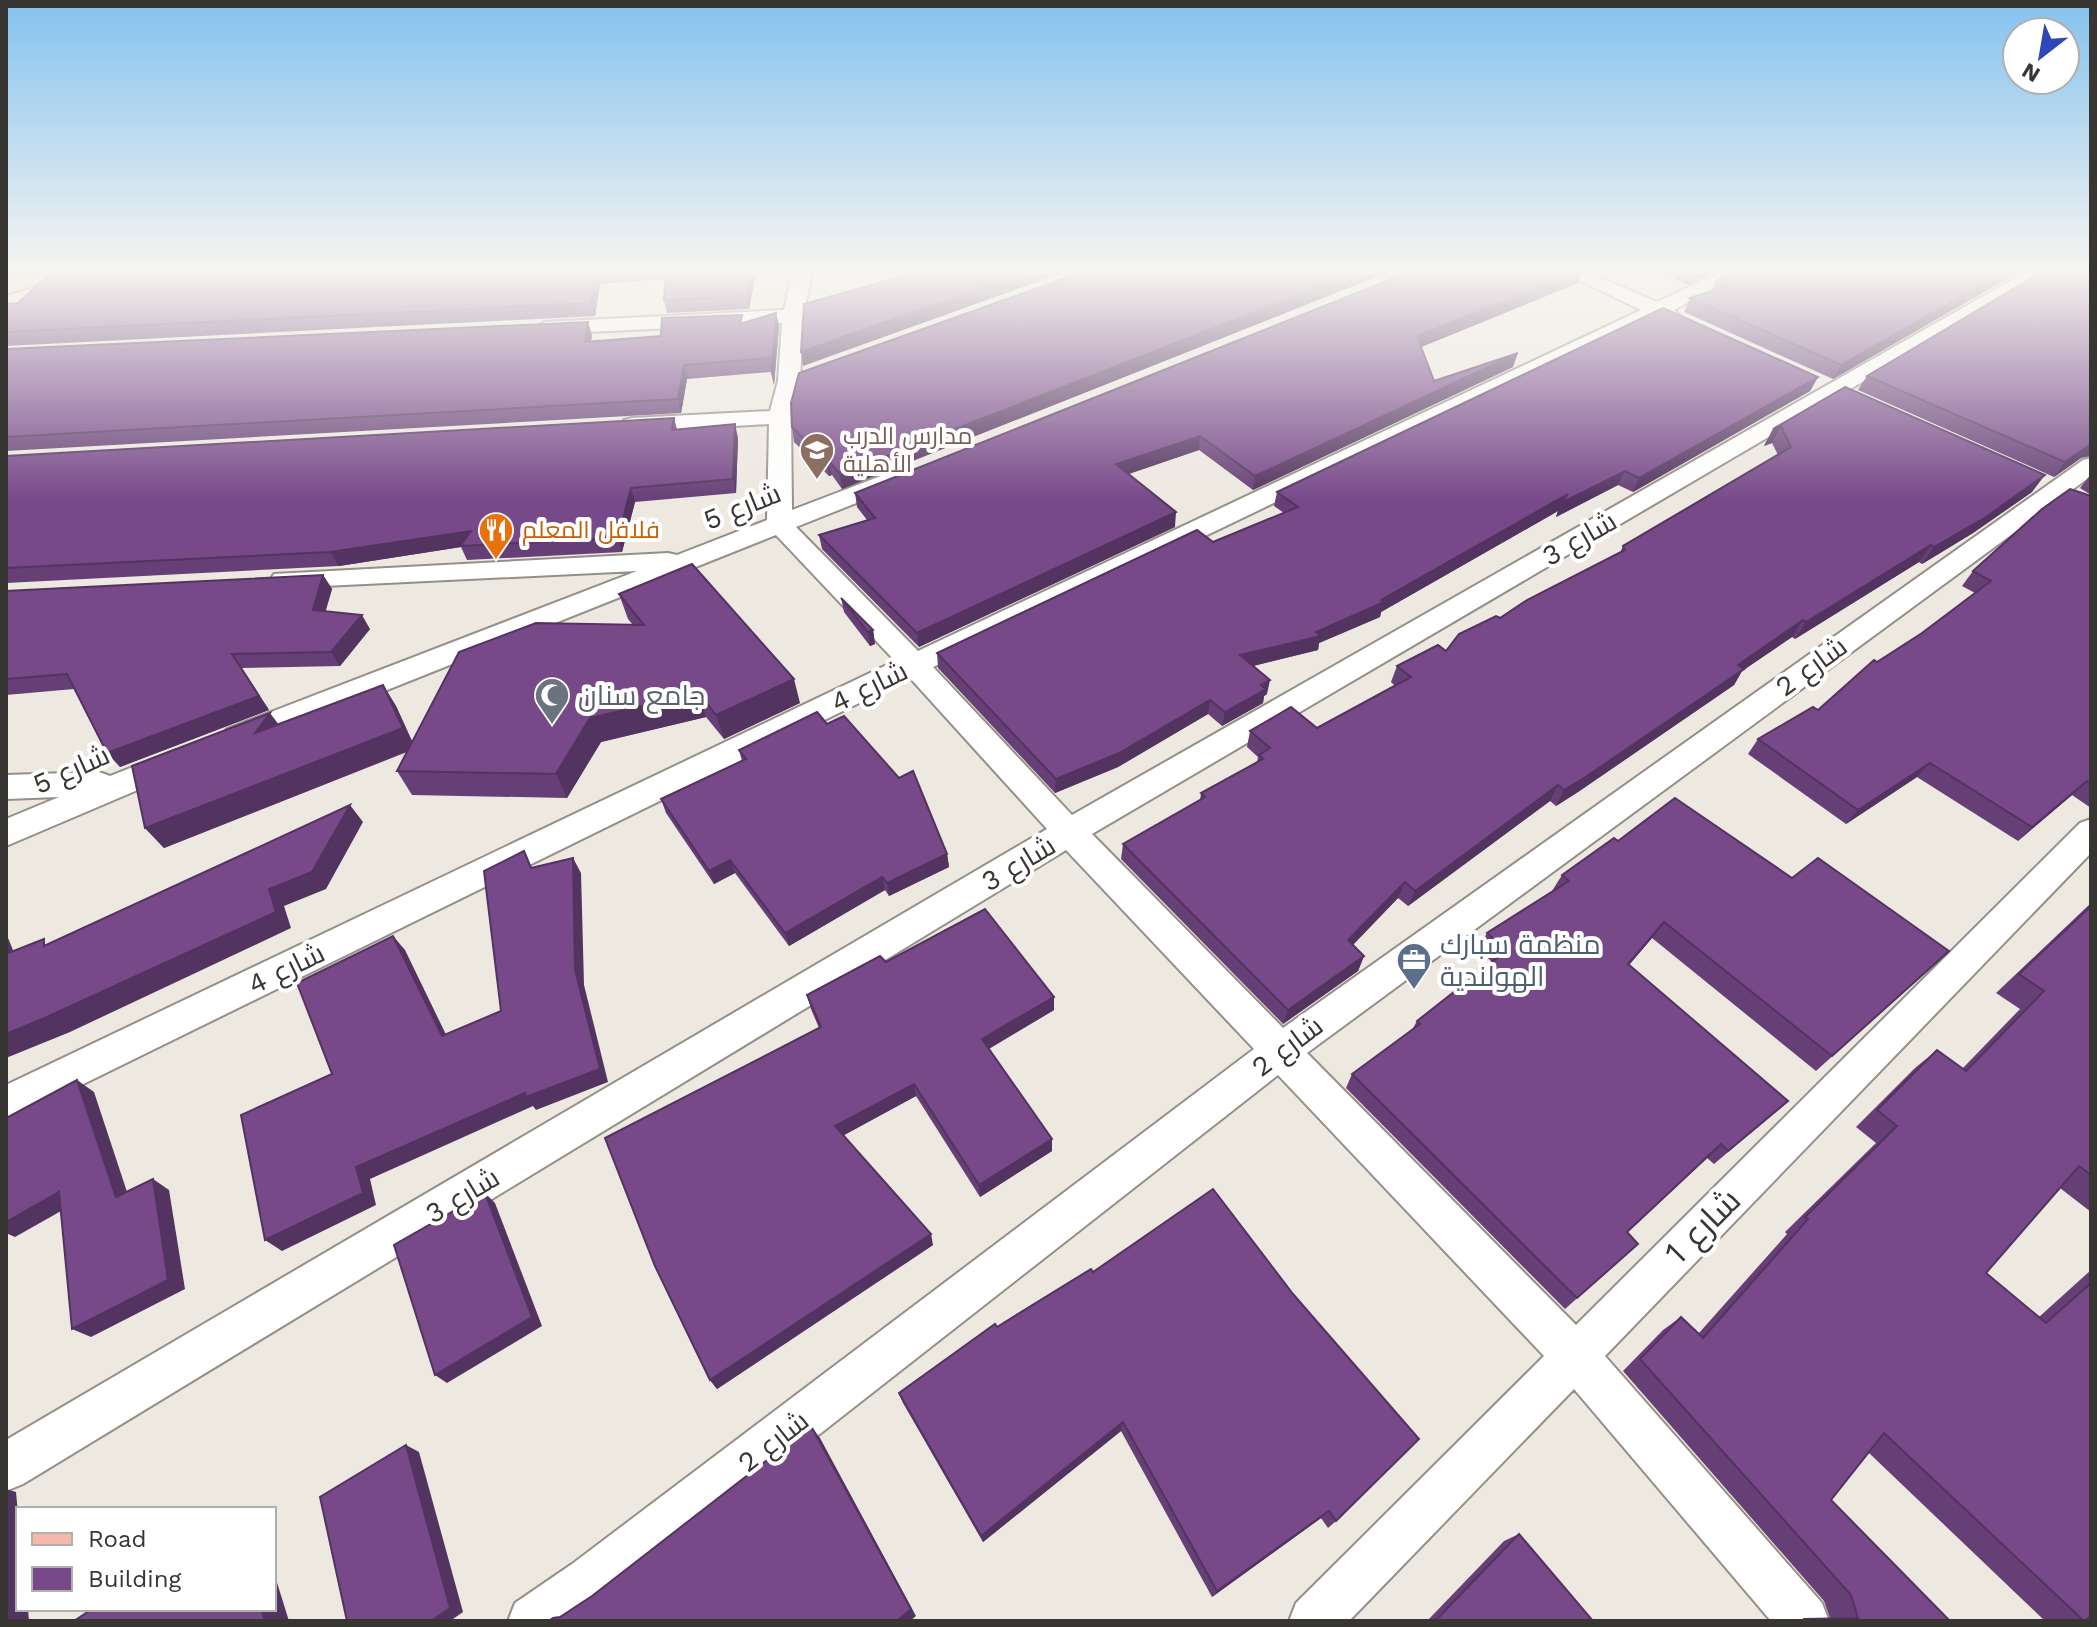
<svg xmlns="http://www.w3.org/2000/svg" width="2097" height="1627" font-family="'Work Sans',Cairo,sans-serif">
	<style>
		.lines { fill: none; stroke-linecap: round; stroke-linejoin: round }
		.minor-casing { stroke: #948f87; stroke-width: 4 }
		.primary-casing { stroke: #b26b5a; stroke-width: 4 }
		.minor { fill: #fff; fill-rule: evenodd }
		.primary { fill: #f8b8a9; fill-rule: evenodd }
		.wall { fill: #663f76 }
		.shaded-wall { fill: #533360 }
		.building { fill: #774989; stroke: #533360; stroke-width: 2 }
		.labels { text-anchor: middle; stroke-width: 8; stroke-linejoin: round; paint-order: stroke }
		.far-education-label { font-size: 24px; fill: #785e54; stroke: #fff; text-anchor: start }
		.far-food-label { font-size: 24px; fill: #c56008; stroke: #fff; text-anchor: start }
		.street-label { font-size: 28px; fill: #383633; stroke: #fff }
		.worship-label { font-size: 28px; fill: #5b616d; stroke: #fff; text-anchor: start }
		.service-label { font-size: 28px; fill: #4e5e75; stroke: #fff; text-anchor: start }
		.near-street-label { font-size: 34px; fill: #383633; stroke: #fff }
	</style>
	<rect width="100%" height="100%" fill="#ede8e0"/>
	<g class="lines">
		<g class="minor-casing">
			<g id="minor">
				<polygon points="792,273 812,273 803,316 800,381 791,417 792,510 886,474 904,474 907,479 904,484 796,527 918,651 1641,310 1564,273 1590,273 1657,302 1719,273 1744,273 1674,310 1679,315 1676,319 1669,321 1658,318 933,667 1072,815 2024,273 2048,273 1092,834 1283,1028 2083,460 2091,458 2091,476 1307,1053 1576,1325 2080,823 2091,819 2091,853 1605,1356 1822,1603 1829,1621 1771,1621 1574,1389 1349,1621 1289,1621 1296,1603 1544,1356 1278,1075 608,1600 577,1621 508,1621 515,1603 572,1564 1254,1049 1066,850 23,1484 6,1491 6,1440 1047,829 910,678 6,1122 6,1085 895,661 776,535 249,745 238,748 227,745 223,737 227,729 637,571 283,588 274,586 270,580 274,574 668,553 677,555 767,520 769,424 632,432 624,430 621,425 624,420 632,418 770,411 778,381 782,323 545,334 535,328 545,322 784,310"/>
				<polygon points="176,750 187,753 191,761 187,769 6,846 6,819 59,797 6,799 6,775 99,772 110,776"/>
			</g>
		</g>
		<g class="primary-casing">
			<polygon id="primary" points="18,273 59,273 55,279 6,294 6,277"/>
		</g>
		<use href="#minor" class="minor"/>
		<use href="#primary" class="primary"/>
	</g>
	<g class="wall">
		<polygon points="51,273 756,273 749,309 667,313 664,300 665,279 600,284 595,316 6,346 6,304 18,303"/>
		<polygon points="1080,273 1386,273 842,489 832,475 829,476 794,442 792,427"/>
		<polygon points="1663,273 1711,273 1688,285"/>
		<polygon points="1730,273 2017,273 1833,379 1684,312 1690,298 1711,291 1716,281"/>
		<polygon points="1578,283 1421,347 1434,381 1513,367 1253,490 1199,450 1129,474 1175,527 919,647 822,549 819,535 867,520 857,507 855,493"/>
		<polygon points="776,313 779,326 774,385 771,372 687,379 681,413 6,451 6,349 592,335 591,341 661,336 744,323"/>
		<polygon points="1867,376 2081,458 2054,477 1858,390"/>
		<polygon points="1818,377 1810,391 1633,492 1618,485 1556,517 1558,511 1381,612 1380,617 1319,643 1318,650 1253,666 1267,694 1264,696 1263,703 1222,726 1208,714 1118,767 1055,793 938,668 937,653 1284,513 1274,506 1277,492"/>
		<polygon points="1845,387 2032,492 1973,533 1922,564 1919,562 1795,639 1792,637 1742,671 1734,685 1578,792 1556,806 1550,801 1408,906 1398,898 1353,945 1364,956 1358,971 1283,1024 1121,859 1123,844 1200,800 1201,793 1257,762 1258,757 1247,747 1250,731 1317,728 1395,686 1391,682 1397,666 1446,651 1500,618 1620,553 1623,546 1778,455 1772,443 1764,446 1773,429"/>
		<polygon points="674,418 677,429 738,438 736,493 635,502 622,552 467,560 461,547 339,566 6,583 6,456"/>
		<polygon points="2091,474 2091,495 2080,488"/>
		<polygon points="2091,496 2091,808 2072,795 2018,841 1917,777 1846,824 1748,754 1758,739 1818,710 1877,662 1922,633 1975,593 1962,586 1973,571"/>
		<polygon points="323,575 332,589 325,611 370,629 340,666 242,668 269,710 120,767 74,689 6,695 6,591"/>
		<polygon points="619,594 800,703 724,739 706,717 601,742 567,798 412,795 397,771 407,752 164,848 145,828 279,725 383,685 396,706 412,741 633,625 628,619"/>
		<polygon points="841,598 873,630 875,644 870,646 844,612"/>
		<polygon points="739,750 947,854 949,867 889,896 885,890 789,946 735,873 714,884 666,813 661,799 742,761"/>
		<polygon points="1618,841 1792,878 1949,951 1816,1071 1652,938 1629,965 1772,1115 1714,1164 1707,1158 1627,1232 1638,1244 1565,1309 1346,1088 1352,1074 1412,1030 1417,1021 1492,962 1478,949 1487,933 1552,891 1562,875"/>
		<polygon points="2091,903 2091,1212 2060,1188 1986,1273 2039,1317 2091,1270 2091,1614 2084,1621 2045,1621 1869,1453 1831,1500 1950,1621 1793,1621 1804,1619 1830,1618 1824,1601 1623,1371 1663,1330 1681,1317 1699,1333 1787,1234 1785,1232 1876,1143 1856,1127 1915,1068 1937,1050 1962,1069 2020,1009 1996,993"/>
		<polygon points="886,962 1054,1010 989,1049 1052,1151 980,1197 916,1096 843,1135 933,1245 717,1389 710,1380 819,1028 811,1009 807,995"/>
		<polygon points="1213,1189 1336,1521 1328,1528 1321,1518 1212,1597 1121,1431 983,1542 903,1403 899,1393 997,1327 1093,1272"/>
		<polygon points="1519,1534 1593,1621 1427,1621 1504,1541"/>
	</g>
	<g class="shaded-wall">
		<polygon points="595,273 597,273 600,284 595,316 591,303"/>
		<polygon points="751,273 756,273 749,309 746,296"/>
		<polygon points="1024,273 1062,273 803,366 801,352"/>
		<polygon points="1355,273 1386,273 842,489 840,474"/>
		<polygon points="1574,273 1582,273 1578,283 1414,350 1417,336"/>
		<polygon points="1693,273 1711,273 1688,285"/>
		<polygon points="2002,273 2017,273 1833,379 1841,365"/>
		<polygon points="776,313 779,326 774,385 771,372"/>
		<polygon points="588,322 592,335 589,355 585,342"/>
		<polygon points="1518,353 1513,367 1253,490 1255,476"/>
		<polygon points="684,365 687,379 681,413 678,399"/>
		<polygon points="1818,377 1810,391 1633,492 1639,478"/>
		<polygon points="735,424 738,438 736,493 733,479"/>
		<polygon points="1781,426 1772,443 1764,446 1773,429"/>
		<polygon points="1200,436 1199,450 1116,478 1116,464"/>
		<polygon points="2091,444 2091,456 2081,458 2054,477 2065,462"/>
		<polygon points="829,461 832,475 829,476 827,462"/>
		<polygon points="1625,471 1618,485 1556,517 1558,511 1381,612 1380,617 1319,643 1318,650 1237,670 1240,655 1381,600 1568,494"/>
		<polygon points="2045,475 2032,492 1973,533 1922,564 1934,547"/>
		<polygon points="631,488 635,502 622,552 618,538"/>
		<polygon points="1176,512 1175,527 919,647 917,633"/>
		<polygon points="471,531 460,546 461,547 339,566 330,552"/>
		<polygon points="1931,545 1919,562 1795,639 1806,622"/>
		<polygon points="323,575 332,589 322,624 313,610"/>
		<polygon points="362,615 370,629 340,666 331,652"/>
		<polygon points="1803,620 1792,637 1742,671 1734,685 1578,792 1556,806 1564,790 1738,665"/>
		<polygon points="873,630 875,644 870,646 868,632"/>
		<polygon points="232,654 269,710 120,767 107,753"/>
		<polygon points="794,679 800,703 724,739 716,715"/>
		<polygon points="1270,680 1267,694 1264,696 1263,703 1222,726 1225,712"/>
		<polygon points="383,685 396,706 415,748 164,848 145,828"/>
		<polygon points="699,693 706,717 601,742 567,798 556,774 590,718"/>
		<polygon points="1210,700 1208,714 1118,767 1055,793 1056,779"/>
		<polygon points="270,713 285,733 255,733"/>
		<polygon points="1930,763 1917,777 1846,824 1858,810"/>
		<polygon points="2087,781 2072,795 2018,841 2032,827"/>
		<polygon points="1558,785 1550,801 1408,906 1415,891"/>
		<polygon points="350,805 363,822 326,889 284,906 291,928 70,1032 6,1058 6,1034 269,889"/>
		<polygon points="947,854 949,867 889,896 887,883"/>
		<polygon points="573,858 581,873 584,985 608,1082 536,1110 533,1106 370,1179 376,1205 282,1251 265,1240 356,1167 575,970"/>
		<polygon points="730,860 735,873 714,884 709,871"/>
		<polygon points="882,877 885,890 789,946 785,933"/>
		<polygon points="1405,882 1398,898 1343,955 1348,940"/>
		<polygon points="1664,922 1652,938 1617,979 1628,964"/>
		<polygon points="6,933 22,972 6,959"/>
		<polygon points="393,936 405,950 453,1049 442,1036"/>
		<polygon points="1364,956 1358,971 1283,1024 1288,1010"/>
		<polygon points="1054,997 1054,1010 983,1052 982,1039"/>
		<polygon points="77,1080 94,1092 132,1207 116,1197"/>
		<polygon points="914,1084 916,1096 839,1138 835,1126"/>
		<polygon points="1052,1139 1052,1151 980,1197 979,1185"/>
		<polygon points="153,1179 169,1190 185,1289 91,1337 72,1329"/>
		<polygon points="59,1192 77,1202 15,1237 6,1233 6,1222"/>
		<polygon points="485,1193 495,1203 542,1326 447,1383 435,1375"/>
		<polygon points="931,1234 933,1245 717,1389 710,1380"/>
		<polygon points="1123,1422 1121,1431 983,1542 981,1536"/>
		<polygon points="811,1426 820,1438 916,1616 910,1621 897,1621"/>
		<polygon points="406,1445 419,1452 463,1612 450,1621 431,1621"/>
		<polygon points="6,1489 16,1492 18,1514 18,1609 28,1609 29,1621 6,1621"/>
		<polygon points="1329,1511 1321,1518 1212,1597 1217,1591"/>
		<polygon points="274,1573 289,1621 265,1621 261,1609 274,1609"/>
	</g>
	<g class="building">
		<polygon points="51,273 595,273 591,303 6,332 6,304 18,303"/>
		<polygon points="666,273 751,273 746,296 664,300"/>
		<polygon points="914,273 1024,273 801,352 804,304"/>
		<polygon points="1080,273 1355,273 840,474 829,461 827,462 792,427 791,403 799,373"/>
		<polygon points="1407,273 1574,273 1417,336 1434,381 1518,353 1255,476 1200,436 1116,464 1176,512 917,633 819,535 875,518 855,493"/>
		<polygon points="1730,273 2002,273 1841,365 1690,298 1727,286 1716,281"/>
		<polygon points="2040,273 2091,273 2091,444 2065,462 1867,376"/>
		<polygon points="1663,308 1818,377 1639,478 1625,471 1561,503 1568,494 1381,600 1384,602 1316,632 1321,636 1240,655 1270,680 1261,685 1266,689 1225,712 1210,700 1119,753 1056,779 937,653 1197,530 1213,542 1298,507 1277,492"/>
		<polygon points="776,313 772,367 771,372 773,358 684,365 678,399 6,437 6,349 588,322 585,342 661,336 662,318 742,315 740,324"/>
		<polygon points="1845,387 2045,475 1986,517 1934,547 1931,545 1806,622 1803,620 1738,665 1744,669 1587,776 1564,790 1558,785 1415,891 1405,882 1348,940 1364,956 1288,1010 1123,844 1205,797 1201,793 1263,759 1259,755 1270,748 1250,731 1291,707 1317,728 1411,677 1397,666 1438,645 1446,651 1459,634 1496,616 1500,618 1527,600 1625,550 1623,546 1791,447 1781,426 1773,429"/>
		<polygon points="674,418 672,430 735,424 733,479 631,488 618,538 460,546 471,531 330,552 6,568 6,456"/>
		<polygon points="2070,489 2091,496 2091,784 2087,781 2032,827 1930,763 1858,810 1758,739 1813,707 1818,710 1874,660 1877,662 1922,633 1991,581 1973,571 2042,509"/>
		<polygon points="692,564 794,679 716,715 699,693 590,718 556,774 397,771 459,652 536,623 644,625 619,594"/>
		<polygon points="323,575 313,610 362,615 331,652 232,654 259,696 107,753 67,674 6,679 6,591"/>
		<polygon points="841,598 873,630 868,632"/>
		<polygon points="383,685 403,728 145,828 132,766 270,713 255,733"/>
		<polygon points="817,712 827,724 844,716 899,778 913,771 947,854 887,883 882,877 785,933 730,860 709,871 661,799 746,759 739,750"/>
		<polygon points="1675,798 1792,878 1818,858 1949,951 1832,1056 1664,922 1628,964 1788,1101 1728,1151 1721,1144 1627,1232 1638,1244 1577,1298 1352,1074 1420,1024 1417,1021 1506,951 1487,933 1569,881 1562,875 1614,838 1618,841"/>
		<polygon points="350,805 312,872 269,889 276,912 49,1016 6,1034 6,954 44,939 44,946"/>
		<polygon points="524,851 531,868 573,858 575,970 600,1069 526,1097 525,1093 356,1167 363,1193 265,1240 241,1115 332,1074 297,983 393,936 442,1036 501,1011 484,871"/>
		<polygon points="2091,906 2091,1175 2079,1166 1986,1273 2046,1323 2091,1283 2091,1614 2086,1621 2084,1621 1884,1433 1831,1500 1950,1621 1802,1621 1804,1619 1858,1618 1851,1595 1640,1359 1681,1317 1703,1338 1808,1219 1805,1217 1897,1126 1877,1110 1937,1050 1966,1071 2044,991 2019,974"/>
		<polygon points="985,909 1054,997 982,1039 1052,1139 979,1185 914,1084 835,1126 931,1234 710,1380 655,1266 605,1138 821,1027 807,995 880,956 886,962"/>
		<polygon points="77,1080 116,1197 153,1179 168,1280 72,1329 59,1192 6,1222 6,1118"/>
		<polygon points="1213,1189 1293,1294 1419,1439 1336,1521 1329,1511 1217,1591 1123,1422 981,1536 899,1393 995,1324 997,1327 1091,1269 1093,1272"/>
		<polygon points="485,1193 532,1317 435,1375 394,1245"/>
		<polygon points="811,1426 911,1609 897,1621 549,1621 553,1618 560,1617 592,1596"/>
		<polygon points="406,1445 450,1608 431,1621 347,1621 320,1497"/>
		<polygon points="1519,1534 1593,1621 1435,1621"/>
		<polygon points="92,1609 261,1609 265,1621 74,1621"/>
	</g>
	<linearGradient id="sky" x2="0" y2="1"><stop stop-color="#83c2ef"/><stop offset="0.54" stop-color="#f7f5f1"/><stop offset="1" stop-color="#f7f5f1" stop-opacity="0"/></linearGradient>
	<rect width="2097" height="501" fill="url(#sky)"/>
	<defs>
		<g id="school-pin" transform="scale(1.8)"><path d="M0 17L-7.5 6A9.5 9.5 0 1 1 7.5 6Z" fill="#8d6e63" stroke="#fff"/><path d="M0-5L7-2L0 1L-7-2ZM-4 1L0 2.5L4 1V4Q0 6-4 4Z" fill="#fff"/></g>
		<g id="restaurant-pin" transform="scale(1.8)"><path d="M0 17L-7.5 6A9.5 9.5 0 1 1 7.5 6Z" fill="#e8710a" stroke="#fff"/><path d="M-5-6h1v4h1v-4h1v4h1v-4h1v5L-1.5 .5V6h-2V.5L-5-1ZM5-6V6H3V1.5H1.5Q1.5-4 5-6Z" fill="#fff"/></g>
		<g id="mosque-pin" transform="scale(1.8)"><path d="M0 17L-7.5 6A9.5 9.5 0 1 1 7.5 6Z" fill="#6b7280" stroke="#fff"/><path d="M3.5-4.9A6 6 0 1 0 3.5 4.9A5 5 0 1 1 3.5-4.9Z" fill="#fff"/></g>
		<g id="office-pin" transform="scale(1.8)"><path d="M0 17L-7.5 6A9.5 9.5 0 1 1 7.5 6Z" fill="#5c6f8a" stroke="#fff"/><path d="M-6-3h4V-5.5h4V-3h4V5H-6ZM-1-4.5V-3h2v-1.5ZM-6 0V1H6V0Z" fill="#fff"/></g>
	</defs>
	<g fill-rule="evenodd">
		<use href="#school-pin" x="817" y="450"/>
		<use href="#restaurant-pin" x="496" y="530"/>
		<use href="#mosque-pin" x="552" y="695"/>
		<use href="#office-pin" x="1414" y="960"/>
	</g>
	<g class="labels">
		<g class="far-education-label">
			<text x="843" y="444">مدارس الدرب<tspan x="843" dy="28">الأهلية</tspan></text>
		</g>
		<g class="far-food-label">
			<text x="522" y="538">فلافل المعلم</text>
		</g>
		<g class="street-label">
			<text transform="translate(742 506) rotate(-22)" y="10">شارع 5</text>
			<text transform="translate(1579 538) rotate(-30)" y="10">شارع 3</text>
			<text transform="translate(1811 666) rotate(-36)" y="10">شارع 2</text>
			<text transform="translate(869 686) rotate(-26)" y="10">شارع 4</text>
			<text transform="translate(71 769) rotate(-24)" y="10">شارع 5</text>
			<text transform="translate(1018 863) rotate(-31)" y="10">شارع 3</text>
			<text transform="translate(286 968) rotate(-26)" y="10">شارع 4</text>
			<text transform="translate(1287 1046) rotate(-37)" y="10">شارع 2</text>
			<text transform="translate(462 1195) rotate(-31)" y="10">شارع 3</text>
			<text transform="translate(773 1441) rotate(-38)" y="10">شارع 2</text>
		</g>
		<g class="worship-label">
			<text x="578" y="705">جامع سنان</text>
		</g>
		<g class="service-label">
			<text x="1440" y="954">منظمة سبارك<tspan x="1440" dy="32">الهولندية</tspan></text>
		</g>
		<g class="near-street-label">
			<text transform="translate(1702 1226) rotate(-45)" y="12">شارع 1</text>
		</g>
	</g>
	<rect width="2097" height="1627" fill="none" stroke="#383633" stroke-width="16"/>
	<rect x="16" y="1507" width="260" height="104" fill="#ffffff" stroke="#afafad" stroke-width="2"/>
	<rect x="32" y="1533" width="40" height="12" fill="#f8b8a9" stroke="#afafad" stroke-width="2"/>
	<text x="88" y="1547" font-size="24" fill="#383633">Road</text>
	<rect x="32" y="1567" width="40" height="24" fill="#774989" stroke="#afafad" stroke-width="2"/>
	<text x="88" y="1587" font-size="24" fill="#383633">Building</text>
	<g transform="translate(2041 56) rotate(211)"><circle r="38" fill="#ffffff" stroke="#afafad" stroke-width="2"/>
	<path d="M0-6L14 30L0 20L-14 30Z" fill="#2f46b7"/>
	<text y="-12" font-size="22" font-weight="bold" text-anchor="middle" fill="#383633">N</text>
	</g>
</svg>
